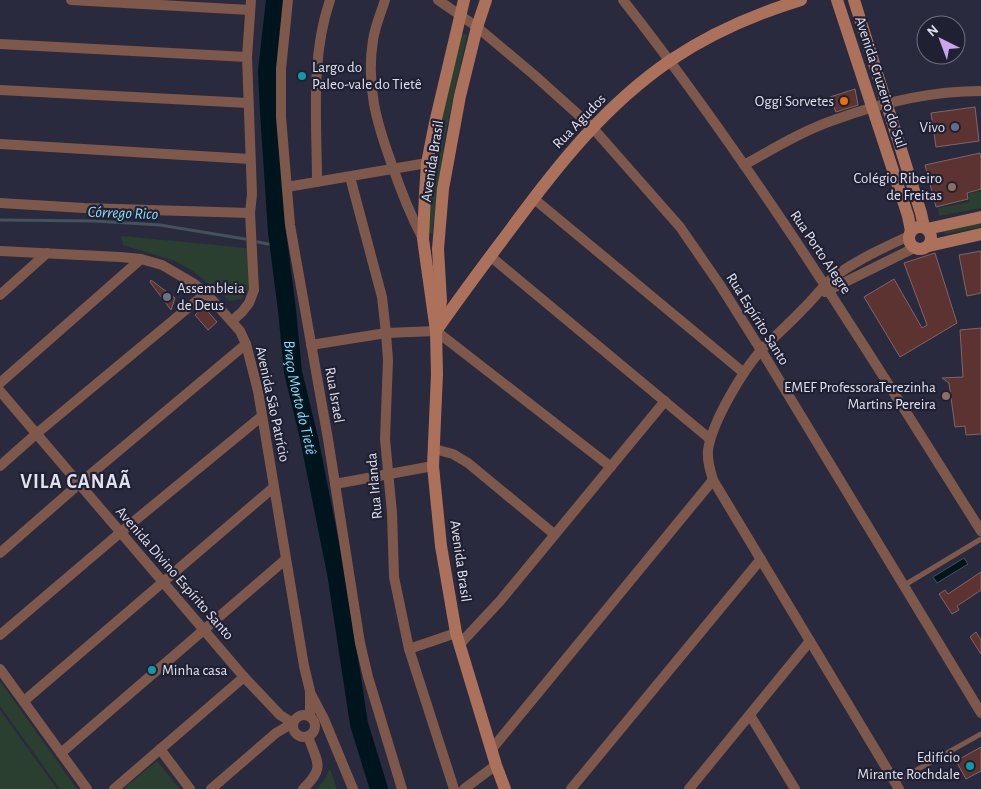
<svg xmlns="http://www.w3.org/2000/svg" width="981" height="789" font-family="'Alegreya Sans',sans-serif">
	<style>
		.green { fill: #2a3f2f }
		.water { fill: #00141d; stroke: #43525c }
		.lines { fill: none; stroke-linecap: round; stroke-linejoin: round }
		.stream { stroke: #43525c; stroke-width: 3 }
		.river { stroke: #00141d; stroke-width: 18 }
		.building { fill: #5d3332; stroke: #816563 }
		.lane { stroke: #7e594b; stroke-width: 5 }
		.street { stroke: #7e594b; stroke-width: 10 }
		.secondary { stroke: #ac715a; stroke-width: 12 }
		.culture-dot { fill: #0f9aa8; stroke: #202033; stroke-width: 2 }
		.food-dot { fill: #e8710a; stroke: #202033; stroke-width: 2 }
		.service-dot { fill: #5c6f8a; stroke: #202033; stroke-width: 2 }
		.education-dot { fill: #8d6e63; stroke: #202033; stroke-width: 2 }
		.worship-dot { fill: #6b7280; stroke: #202033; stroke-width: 2 }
		.labels { text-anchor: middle; stroke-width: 4.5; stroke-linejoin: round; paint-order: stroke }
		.poi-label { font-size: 15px; fill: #e0e1ef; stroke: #202033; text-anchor: end }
		.street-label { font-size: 15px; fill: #e0e1ef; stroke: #202033 }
		.water-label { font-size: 16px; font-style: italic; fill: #8bddfc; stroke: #202033 }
		.district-label { font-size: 20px; font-weight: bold; letter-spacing: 1px; fill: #e0e1ef; stroke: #202033 }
	</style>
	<rect width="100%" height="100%" fill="#292a3e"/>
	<g class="green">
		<polygon points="460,33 467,35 445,135 432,234 427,232 438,134"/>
		<polygon points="981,191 981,208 939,216 938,208 969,202 969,194"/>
		<polygon points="981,223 981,227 945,234 944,231"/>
		<polygon points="121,236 247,248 249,290 241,299 230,301 193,271 175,261 123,245"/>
		<polygon points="0,681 77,789 60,789 0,706"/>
		<polygon points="0,710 57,789 0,789"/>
		<polygon points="157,761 180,789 123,789"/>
		<polygon points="330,769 337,789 316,789 323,782"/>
	</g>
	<polygon class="water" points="964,558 968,564 937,583 933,577"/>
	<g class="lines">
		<g class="stream">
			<polyline points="0,220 94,221 160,225 245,239"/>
			<polyline points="258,242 278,246"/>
		</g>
		<path class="river" id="s1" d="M275,0L267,71L269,112L277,232L287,310L293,372L309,438L336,573L359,724L379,789"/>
	</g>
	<g class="building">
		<polygon points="855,89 858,105 836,112 830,97"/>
		<polygon points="975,107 979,141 936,147 931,113"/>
		<polygon points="980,153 981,158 981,189 967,193 968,199 936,207 925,165"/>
		<polygon points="981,251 981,293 967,296 959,255"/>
		<polygon points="935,253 957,323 900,357 864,297 894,279 922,328 927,325 904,263"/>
		<polygon points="151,280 175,298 171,310 150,282"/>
		<polygon points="204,307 217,322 208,330 195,315"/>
		<polygon points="981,328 981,434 966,435 965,426 955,427 949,383 942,378 963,377 960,330"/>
		<polygon points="981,572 981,590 957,606 959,610 952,614 939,594 945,590 948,594"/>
		<polygon points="976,632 981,640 981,654 970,637"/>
		<polygon points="981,747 981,771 966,779 956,761"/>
	</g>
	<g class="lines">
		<g class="lane">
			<polyline points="903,586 981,539"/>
			<polyline points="895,782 981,734"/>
		</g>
		<g class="street">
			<polyline points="71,0 250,10"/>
			<polyline points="288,0 281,69 281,117 290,225 328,439 360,643 368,677 402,789"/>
			<path d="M385,0C381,13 375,26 373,40C366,85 376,121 391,162C400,189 410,214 423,239"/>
			<polyline points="438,0 477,27 533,74 592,127 680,227 720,285 761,350 981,713"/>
			<path d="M623,0C755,168 867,350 981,531"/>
			<polyline points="0,44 247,57"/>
			<polyline points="0,90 248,103"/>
			<polyline points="0,144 250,159"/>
			<path d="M744,165C773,149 802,131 834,120C880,103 932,91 981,91"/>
			<polyline points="350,177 382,297 386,333 388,360 385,439 392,513 394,577 409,649 454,789"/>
			<path d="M317,182C317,122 310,58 330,0"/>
			<polyline points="287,187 427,163"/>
			<polyline points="533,198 744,373"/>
			<polyline points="0,203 84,208 250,213"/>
			<polyline points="0,251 120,257 141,259 162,265 193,283 206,293 240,331 246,344 258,391 304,666 310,691 310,716"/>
			<polyline points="490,256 710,439"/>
			<polyline points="825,292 914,248"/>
			<polyline points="0,295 47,253"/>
			<polyline points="232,321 242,312 249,303 254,290 250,213 252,194 247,57 251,0"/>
			<polyline points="311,345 386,333 436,331 611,467"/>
			<polyline points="0,383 141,259"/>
			<polyline points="0,391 244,677 280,715 293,723 276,733 211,789"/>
			<polyline points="434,449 453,454 468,463 554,534"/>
			<polyline points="0,466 36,434 206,293"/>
			<polyline points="335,484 433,466"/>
			<polyline points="0,553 79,484 246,344"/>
			<polyline points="0,635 121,532 262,416"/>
			<polyline points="459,645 500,601 665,401"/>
			<polyline points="409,649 456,633"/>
			<polyline points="0,669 87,789"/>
			<polyline points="311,694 324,719 353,789"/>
			<polyline points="24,701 274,487"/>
			<circle cx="304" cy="726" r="11"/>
			<polyline points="750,715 795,789"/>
			<polyline points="160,749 190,789"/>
			<polyline points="491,750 713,480"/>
			<polyline points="61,753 286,559"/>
			<polyline points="114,789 244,677"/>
			<path d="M303,789C326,767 317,763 308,736"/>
			<polyline points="464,789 496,765"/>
			<polyline points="571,789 761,559"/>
			<polyline points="689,789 810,641"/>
			<path d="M899,789L713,480C710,470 707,460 708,450C712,422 743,370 762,349C775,336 790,323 803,309C815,298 824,283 838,274C859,259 885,247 909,236"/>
		</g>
		<g class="secondary">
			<polyline points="464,0 435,123 427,163 425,194 423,239 436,331 437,374 433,466 441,546 456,633 496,765 505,789"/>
			<polyline points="837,0 908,216 911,231"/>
			<polyline points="854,0 921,213 924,227"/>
			<circle cx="920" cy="238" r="11"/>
			<polyline points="927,229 981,217"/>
			<polyline points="929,246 981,234"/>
			<polyline points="438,321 441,301 438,249 443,189 460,96 477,27 486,0"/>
			<path d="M436,331C460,297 485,263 510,230C557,166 605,105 671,60C711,33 755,14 801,0"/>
		</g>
	</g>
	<g class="culture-dot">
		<circle cx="302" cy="76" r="5"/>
		<circle cx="152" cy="670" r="5"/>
		<circle cx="970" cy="766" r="5"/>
	</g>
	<circle class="food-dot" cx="844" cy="101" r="5"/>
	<circle class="service-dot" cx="955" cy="127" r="5"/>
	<g class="education-dot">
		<circle cx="952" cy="187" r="5"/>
		<circle cx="946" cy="396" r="5"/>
	</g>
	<circle class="worship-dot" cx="167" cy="297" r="5"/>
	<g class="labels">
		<g class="poi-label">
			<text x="312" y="72" text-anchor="start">Largo do<tspan x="312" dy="17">Paleo-vale do Tietê</tspan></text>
			<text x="834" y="106">Oggi Sorvetes</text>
			<text x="945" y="132">Vivo</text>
			<text x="942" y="183">Colégio Ribeiro<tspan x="942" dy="17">de Freitas</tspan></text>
			<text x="177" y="293" text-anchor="start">Assembleia<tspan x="177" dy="17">de Deus</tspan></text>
			<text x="936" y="392">EMEF ProfessoraTerezinha<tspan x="936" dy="17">Martins Pereira</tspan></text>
			<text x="162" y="675" text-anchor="start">Minha casa</text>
			<text x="960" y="762">Edifício<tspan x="960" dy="17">Mirante Rochdale</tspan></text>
		</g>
		<g class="street-label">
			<text transform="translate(881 82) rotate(72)" y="5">Avenida Cruzeiro do Sul</text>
			<text transform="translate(579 121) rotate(-46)" y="5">Rua Agudos</text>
			<text transform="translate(432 161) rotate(-81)" y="5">Avenida Brasil</text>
			<text transform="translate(821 252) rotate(56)" y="5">Rua Porto Alegre</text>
			<text transform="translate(758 319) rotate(58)" y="5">Rua Espírito Santo</text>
			<text transform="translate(335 395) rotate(80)" y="5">Rua Israel</text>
			<text transform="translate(273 404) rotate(78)" y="5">Avenida São Patrício</text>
			<text transform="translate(374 486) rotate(-95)" y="5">Rua Irlanda</text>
			<text transform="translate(461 561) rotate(82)" y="5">Avenida Brasil</text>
			<text transform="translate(175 573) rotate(49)" y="5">Avenida Divino Espírito Santo</text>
		</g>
		<g class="water-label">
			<text transform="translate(123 212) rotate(2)" y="6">Córrego Rico</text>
			<text dy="6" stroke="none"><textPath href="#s1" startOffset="400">Braço Morto do Tietê</textPath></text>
		</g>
		<g class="district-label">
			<text x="76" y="488">VILA CANAÃ</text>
		</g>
	</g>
	<g transform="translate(941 40) rotate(318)"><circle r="24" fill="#202033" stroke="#6d6d7e"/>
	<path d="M0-4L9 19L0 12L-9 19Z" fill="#c9a5ee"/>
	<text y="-8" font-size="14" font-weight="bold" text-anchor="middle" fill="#e0e1ef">N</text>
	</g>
</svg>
